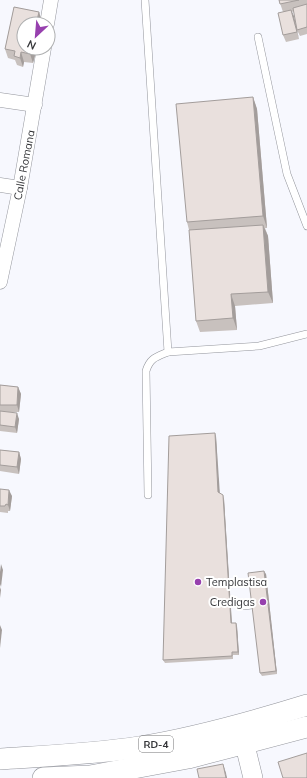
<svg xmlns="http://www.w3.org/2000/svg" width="307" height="778" font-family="Mulish,sans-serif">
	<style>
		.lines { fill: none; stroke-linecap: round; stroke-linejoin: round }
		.lane-casing { stroke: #93959c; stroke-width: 8 }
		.street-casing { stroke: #93959c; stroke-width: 15 }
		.secondary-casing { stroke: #93959c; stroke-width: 20 }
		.primary-casing { stroke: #93959c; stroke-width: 22 }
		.lane { stroke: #fff; stroke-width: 7 }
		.street { stroke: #fff; stroke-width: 14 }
		.secondary { stroke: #fff; stroke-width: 19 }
		.primary { stroke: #fff; stroke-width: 21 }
		.wall { fill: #c8c1be }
		.shaded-wall { fill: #a39d9b }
		.building { fill: #e9e0dd; stroke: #a39d9b }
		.poi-dot { fill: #9740ae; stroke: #fff; stroke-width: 1.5 }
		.labels { text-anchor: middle; stroke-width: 4; stroke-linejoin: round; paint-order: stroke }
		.shield { fill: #fff; stroke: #727274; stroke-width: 1 }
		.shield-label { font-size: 10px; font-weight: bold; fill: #353639 }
		.street-label { font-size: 11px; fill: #353639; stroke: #fff }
		.poi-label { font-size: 11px; fill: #353639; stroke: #fff; text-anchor: start }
	</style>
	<rect width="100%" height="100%" fill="#f7f8fe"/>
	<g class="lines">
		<g class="lane-casing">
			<g id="lane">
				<polyline points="145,0 168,352"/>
				<polyline points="258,37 287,174 307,226"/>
				<path d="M148,495L146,371C150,358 156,357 168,352L259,346L307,334"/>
				<polyline points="244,606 252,605"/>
			</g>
		</g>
		<g class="street-casing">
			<g id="street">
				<polyline points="47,24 51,0"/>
				<polyline points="0,100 35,105"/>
				<polyline points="0,185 20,188"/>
				<polyline points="0,282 20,188 44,48"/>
			</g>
		</g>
		<g class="secondary-casing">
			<polyline id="secondary" points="241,729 253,778"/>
		</g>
		<g class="primary-casing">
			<g id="primary">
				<path d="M0,759C46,756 93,754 139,747C196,738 252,722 307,705"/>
				<polyline points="43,778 90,776 188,758 307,727"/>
			</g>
		</g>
		<use href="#lane" class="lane"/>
		<use href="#street" class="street"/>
		<use href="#secondary" class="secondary"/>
		<use href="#primary" class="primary"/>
	</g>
	<g class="wall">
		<polygon points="279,0 307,0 307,34 300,36 297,30 294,11 292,12 299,39 286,42 283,35 283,12"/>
		<polygon points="14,7 39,12 42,22 42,24 24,24 24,48 37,48 33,63 24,62 23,67 17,65 15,60 8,58 5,49"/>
		<polygon points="253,97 257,109 267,228 265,228 268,236 273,303 235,306 237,330 200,332 196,321 189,230 187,222"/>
		<polygon points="0,385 18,387 21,394 19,412 7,412 19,419 17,433 0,431"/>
		<polygon points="216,436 219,493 224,499 232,623 236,623 237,626 239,655 233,655 233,659 165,663 163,660"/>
		<polygon points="0,450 19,452 21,459 19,474 0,471"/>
		<polygon points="0,489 12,496 10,511 8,511 8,513 0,512"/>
		<polygon points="266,574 277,674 262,676 260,673"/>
	</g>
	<g class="shaded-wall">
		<polygon points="291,10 294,16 299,39 297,32"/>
		<polygon points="39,12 42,22 42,24 36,24"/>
		<polygon points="31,48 37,48 33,63 30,54"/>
		<polygon points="21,52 24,62 23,67 20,58"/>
		<polygon points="253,97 257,109 267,228 263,216"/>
		<polygon points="263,225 268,236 273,303 268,292"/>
		<polygon points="231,294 235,306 237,330 233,318"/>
		<polygon points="18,387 21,394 19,412 17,405"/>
		<polygon points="17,413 19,419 17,433 15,427"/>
		<polygon points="215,433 216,436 220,495 218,492"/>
		<polygon points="19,452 21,459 19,474 17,467"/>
		<polygon points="9,490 12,496 10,511 8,505"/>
		<polygon points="223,495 224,499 232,626 231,623"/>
		<polygon points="1,564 3,570 1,587 0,584 0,572"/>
		<polygon points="264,571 266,574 277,674 276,671"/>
		<polygon points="0,587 1,590 0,598"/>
		<polygon points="236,623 237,626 239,655 238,652"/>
		<polygon points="0,625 2,630 0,648"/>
		<polygon points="223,764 226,773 227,778 226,778"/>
	</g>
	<g class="building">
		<polygon points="279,0 299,0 280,4"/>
		<polygon points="307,4 307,27 297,30 293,8"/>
		<polygon points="14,7 39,12 36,24 24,24 24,48 31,48 30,54 21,52 20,58 14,56 15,51 5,49"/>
		<polygon points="291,10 297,32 283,35 278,13"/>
		<polygon points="253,97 263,216 187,222 176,104"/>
		<polygon points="263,225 268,292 231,294 233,318 196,321 189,230"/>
		<polygon points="0,385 18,387 17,405 0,405"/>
		<polygon points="0,411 17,413 15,427 0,425"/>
		<polygon points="215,433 218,492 223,495 231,623 236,623 238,652 232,652 232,656 163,660 169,436"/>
		<polygon points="0,450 19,452 17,467 0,465"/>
		<polygon points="0,489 9,490 8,505 6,504 5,506 0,506"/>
		<polygon points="264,571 276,671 260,673 248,573"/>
		<polygon points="307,753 307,778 283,778 278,762"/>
		<polygon points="223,764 226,778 199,778 197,769"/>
	</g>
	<g class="poi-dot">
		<circle cx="198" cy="582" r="4"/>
		<circle cx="263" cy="602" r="4"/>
	</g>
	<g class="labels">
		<rect class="shield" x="139" y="736" width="34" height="16" rx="3"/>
		<g class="shield-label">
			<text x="156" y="748">RD-4</text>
		</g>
		<g class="street-label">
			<text transform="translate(24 165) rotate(-79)" y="4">Calle Romana</text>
		</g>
		<g class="poi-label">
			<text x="206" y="586">Templastisa</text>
			<text x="255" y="606" text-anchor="end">Credigas</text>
		</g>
	</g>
	<g transform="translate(36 36) rotate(206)"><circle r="19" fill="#ffffff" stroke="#aeafb0"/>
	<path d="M0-3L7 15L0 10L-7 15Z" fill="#9740ae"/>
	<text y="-6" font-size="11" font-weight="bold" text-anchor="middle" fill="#353639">N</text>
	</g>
</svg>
